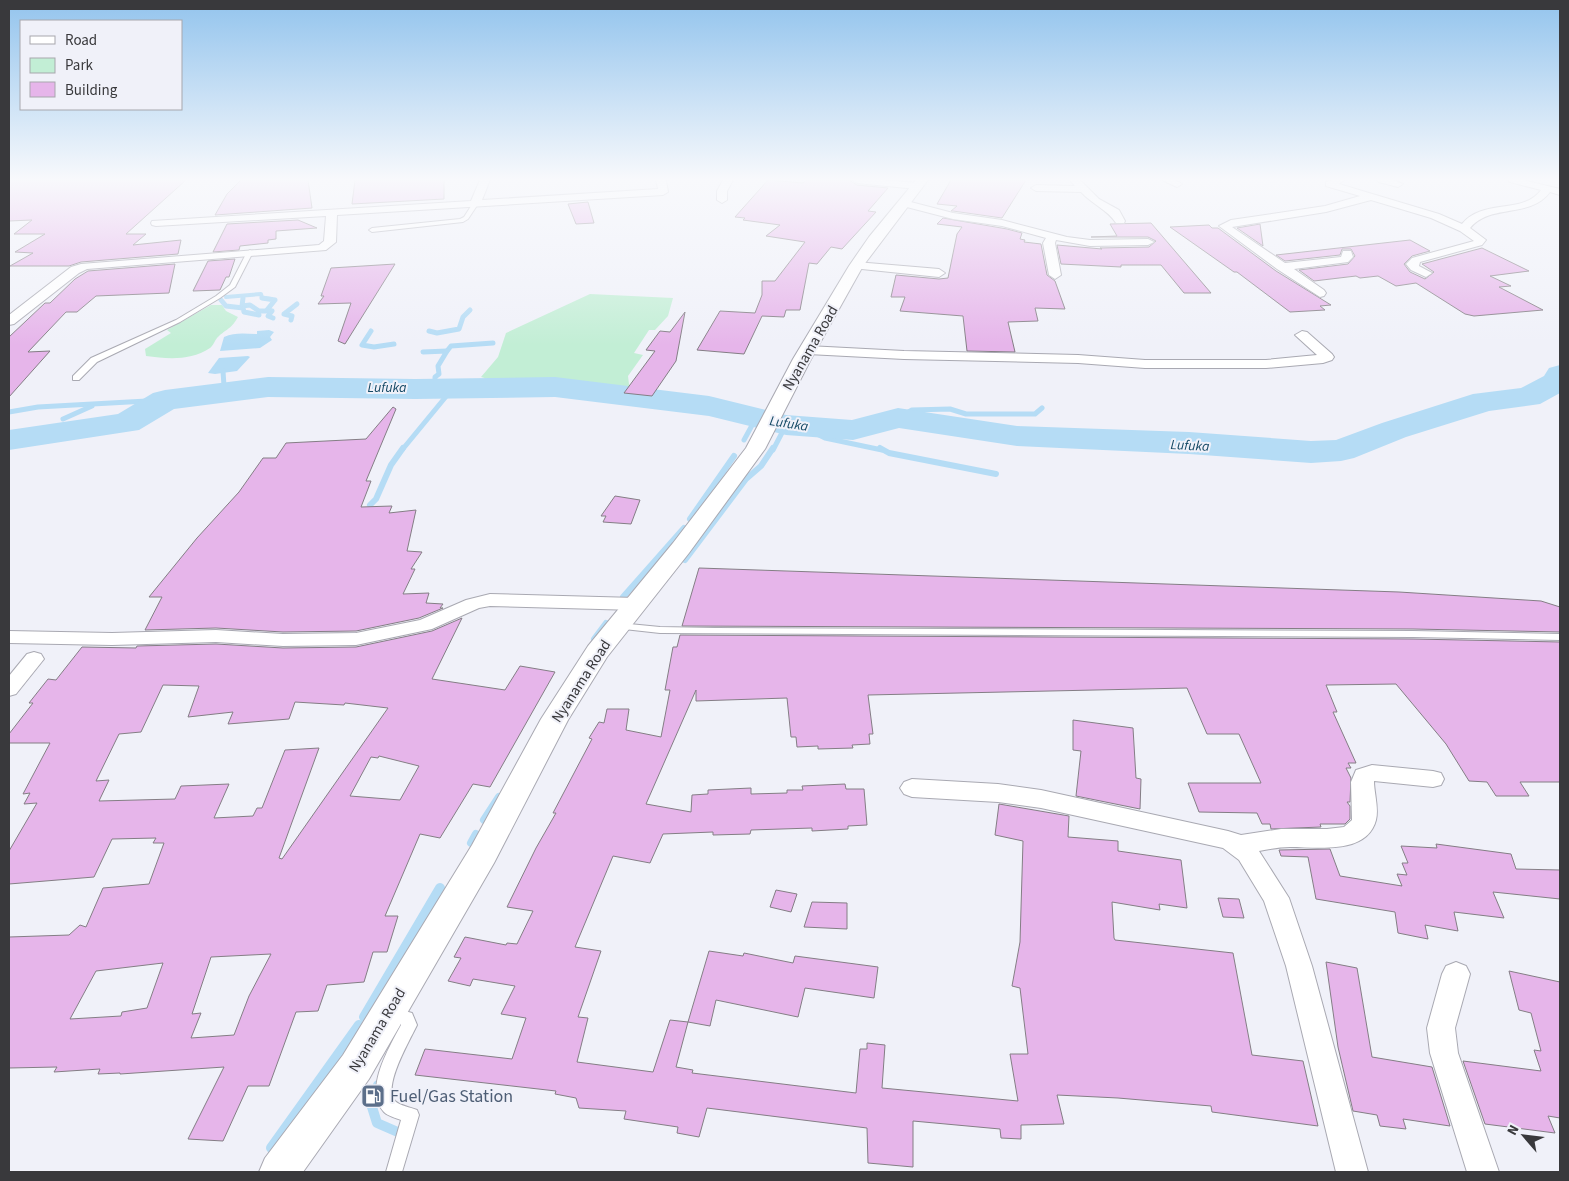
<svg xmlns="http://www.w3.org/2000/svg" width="1569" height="1181" font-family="'Source Sans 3',sans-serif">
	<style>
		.green { fill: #c2eed5 }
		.water { fill: #b5dcf5 }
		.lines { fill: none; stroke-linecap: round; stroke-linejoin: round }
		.stream-far4 { stroke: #b5dcf5; stroke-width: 4 }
		.stream-far3 { stroke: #b5dcf5; stroke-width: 5 }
		.stream-far2 { stroke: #b5dcf5; stroke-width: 6 }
		.stream-far1 { stroke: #b5dcf5; stroke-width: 8 }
		.stream { stroke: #b5dcf5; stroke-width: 10 }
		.river { fill: #b5dcf5; fill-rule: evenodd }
		.building { fill: #e6b5ea; stroke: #847e85; fill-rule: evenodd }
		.service-casing { stroke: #a9a9b2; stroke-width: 2 }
		.minor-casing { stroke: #a9a9b2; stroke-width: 2 }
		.tertiary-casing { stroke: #a9a9b2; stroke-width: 2 }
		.service { fill: #fff; fill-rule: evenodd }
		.minor { fill: #fff; fill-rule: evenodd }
		.tertiary { fill: #fff; fill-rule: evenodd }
		.labels { text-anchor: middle; stroke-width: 4; stroke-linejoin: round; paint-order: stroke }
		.far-water-label { font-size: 14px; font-style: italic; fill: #154965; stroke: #f0f1f9 }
		.street-label { font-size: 15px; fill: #39393c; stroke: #f0f1f9 }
		.near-service-label { font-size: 18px; fill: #4e5e75; stroke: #f0f1f9; text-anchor: start }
	</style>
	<rect width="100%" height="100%" fill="#f0f1f9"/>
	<g class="green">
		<polygon points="590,294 673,298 668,316 655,330 649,330 634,353 643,355 628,376 631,401 627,404 603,402 602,397 509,385 481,377 498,357 506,333"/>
		<path d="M211,305H222L226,311L238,317C231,329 228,328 219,336C215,339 214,345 210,348C190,361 168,359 146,356L145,349L171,333L167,330Z"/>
	</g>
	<g class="water">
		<path d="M269,330L274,332L270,337L272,340L260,348L220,351L224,337C235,332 246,334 257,334V331Z"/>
		<polygon points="248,356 250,357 237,371 215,374 208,373 219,358"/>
	</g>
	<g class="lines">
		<g class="stream-far4">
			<polyline points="226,297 261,294 262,298 271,299"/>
			<polyline points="243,299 243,296"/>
		</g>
		<g class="stream-far3">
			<polyline points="243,298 242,306 250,305 259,311 271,311"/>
			<polyline points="262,298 275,300 267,310 272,311 268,316 273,318"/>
			<polyline points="221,300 226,306 243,308 244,312 259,315"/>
			<polyline points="291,320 292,316 284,314 297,304"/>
			<polyline points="371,331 362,345 374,347 394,344"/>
			<polyline points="429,331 437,333 459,329 463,317 470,310"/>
			<polyline points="447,351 451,346 493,343"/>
			<polyline points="423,352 447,351 438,366 439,374 435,377 435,381 444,388"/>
			<polyline points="223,371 224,386 228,388 226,393"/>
			<polyline points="9,412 38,407 165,400"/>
			<polyline points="898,418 912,410 950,409 966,414 1035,414 1042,408"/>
			<polyline points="63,419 92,406"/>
			<polyline points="799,425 825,438 882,450"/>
			<polyline points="744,440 756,418"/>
			<polyline points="402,450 453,388"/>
			<polyline points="773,450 786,425"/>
		</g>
		<g class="stream-far2">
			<polyline points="880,448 889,453 996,474"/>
			<polyline points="370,505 376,499 391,465 403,448"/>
			<polyline points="690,519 734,456"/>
			<polyline points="685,560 746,479 761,466 773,448"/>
			<polyline points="623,597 684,528"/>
			<polyline points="594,639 606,623"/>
		</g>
		<g class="stream-far1">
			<polyline points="484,820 499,797"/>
			<polyline points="471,843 476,834"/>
		</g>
		<g class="stream">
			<polyline points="364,1017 440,888"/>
			<polyline points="378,1085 372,1107 377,1123 400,1133"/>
			<polyline points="271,1148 359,1025"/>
		</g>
		<polygon class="river" points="1560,365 1560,393 1540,404 1489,411 1406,437 1354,458 1341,461 1311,463 1189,454 1017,446 899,428 853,440 786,435 709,416 555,397 415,399 268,397 174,409 139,430 9,450 9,430 118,414 153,393 165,390 268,377 415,379 555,377 709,396 786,415 852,420 898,408 1017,426 1189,432 1311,441 1336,440 1382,423 1473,394 1521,388 1544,376 1549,368"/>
	</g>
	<g class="building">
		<polygon points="9,180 186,180 126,234 146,234 133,245 181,240 178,254 81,262 69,266 10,266 33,253 15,252 45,234 14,234 32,220 9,221"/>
		<polygon points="241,180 308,180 312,208 215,215 227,194"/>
		<polygon points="355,180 444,180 444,199 352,204"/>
		<polygon points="768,180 803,183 806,180 849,180 857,185 888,188 868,211 876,212 842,249 831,247 817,264 809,263 800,310 786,310 784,317 762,316 744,354 697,350 720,311 755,313 762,295 762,281 775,281 805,242 766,236 780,225 743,220 745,218 735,217"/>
		<polygon points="951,180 1026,180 1002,218 953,211 951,211 957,206 937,204"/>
		<polygon points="588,202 594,223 576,224 568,204"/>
		<polygon points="943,218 1007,229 1022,233 1020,239 1025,240 1024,242 1041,244 1047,275 1055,281 1065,309 1035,308 1038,321 1008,322 1015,352 967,351 963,316 900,311 905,297 891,297 896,275 939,279 948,278 957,234 962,227 937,224"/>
		<polygon points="298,220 317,228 276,231 276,239 268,240 268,243 240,246 239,250 213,252 227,224"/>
		<polygon points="1151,223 1211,293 1184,293 1161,265 1121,265 1121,267 1061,264 1057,245 1102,249 1100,248 1149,247 1156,241 1148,237 1091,237 1117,236 1110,224"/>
		<polygon points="1260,224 1263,246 1237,228"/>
		<polygon points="1209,225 1212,228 1218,228 1276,271 1331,305 1320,306 1325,310 1290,312 1237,272 1234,272 1170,227"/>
		<polygon points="1410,240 1430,251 1412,256 1404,264 1410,272 1425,279 1434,272 1422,264 1482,248 1529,271 1490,276 1511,286 1499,287 1543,310 1474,316 1465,314 1416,283 1396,286 1378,276 1360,278 1356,276 1314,281 1299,270 1348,264 1355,256 1351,249 1342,249 1340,255 1285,261 1276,255"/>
		<polygon points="235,259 229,277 226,277 220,290 193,291 208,261"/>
		<polygon points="175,264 169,293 96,296 77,312 66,312 28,352 50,351 9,397 9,337 45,303 50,303 75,279 88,271"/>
		<polygon points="395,264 345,344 338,341 351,303 318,304 324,296 321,296 331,268"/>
		<polygon points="685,312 676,361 652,396 624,393 655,351 646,350 660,331 670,332"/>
		<polygon points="393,407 396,409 366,481 371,481 361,507 392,506 389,513 416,510 407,551 422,552 411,569 415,569 403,594 429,593 426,603 443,604 440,608 443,608 419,618 356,631 283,632 216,628 145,630 162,597 149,597 197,538 239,492 263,458 276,458 286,443 366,439"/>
		<polygon points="615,496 640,500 631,524 603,522 606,516 601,516"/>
		<polygon points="699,568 1399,592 1541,601 1560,607 1560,632 1413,629 682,626"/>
		<path d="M462,618L432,679L505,690L520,666L555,672L490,787L473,784L440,838L420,834L385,916H398L387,952H373L364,982L327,985L318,1011L296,1012L269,1086H248L223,1141L188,1139L224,1067L120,1074V1073L98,1074L100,1069L54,1072L57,1067L9,1068V937L69,935L80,925L86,927L103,888L149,884L164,843H153L156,838L112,839L94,877L9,884V851L37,803L24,804L30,793L23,794L50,743H9V734L33,703H29L48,679L56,680L82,647L136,648L137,646L216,644L283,648L356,647L432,631ZM163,685L199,686L188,717L233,712L228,724L289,719L295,702L344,705L345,703L388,708L282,859L279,858L319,748L285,750L262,808H257L253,816L214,818L229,784L181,786L175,799L99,801L109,780L96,781L119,734L141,732ZM379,756L419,766L400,800L350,796L371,757L378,758ZM271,954L249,996L234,1035L191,1038L201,1013L192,1014L211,957ZM163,963L147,1008L122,1012L121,1016L70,1019L96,971Z"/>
		<polygon points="680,635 1413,639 1560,642 1560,782 1520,782 1529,796 1496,796 1487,782 1469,781 1446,744 1396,684 1326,685 1337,712 1333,712 1356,763 1348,763 1351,768 1346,768 1351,778 1350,802 1347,802 1350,806 1350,819 1345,824 1320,824 1321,827 1271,829 1270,824 1262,824 1257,813 1199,812 1188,783 1261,783 1239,734 1207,734 1187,688 868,695 873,734 869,734 870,744 852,745 853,748 818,749 818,746 797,747 796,737 791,737 787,698 696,701 696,690 646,804 691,812 692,795 708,794 708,790 751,788 751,794 787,793 787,790 803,790 802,786 845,784 846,789 864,789 867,825 848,826 848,829 812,831 812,828 751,830 750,834 713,835 713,832 663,834 650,863 613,856 575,947 601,951 578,1017 588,1018 577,1062 653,1072 670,1020 688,1022 676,1067 693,1070 692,1073 856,1093 860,1049 867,1049 867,1043 885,1045 882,1088 1018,1101 1010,1054 1028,1054 1020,988 1012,986 1020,942 1023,841 995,835 999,804 1069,816 1068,837 1118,841 1118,851 1181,860 1187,908 1159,904 1160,910 1112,902 1114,938 1115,940 1233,953 1252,1055 1303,1061 1318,1126 1212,1112 1211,1106 1118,1098 1057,1095 1064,1124 1021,1125 1021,1139 1001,1138 1000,1129 913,1121 913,1167 868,1163 867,1128 707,1108 699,1137 677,1133 678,1127 624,1119 626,1111 579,1108 576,1098 555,1094 556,1091 415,1075 425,1049 512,1059 526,1018 501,1014 515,986 473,979 470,986 448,981 461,958 454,957 465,937 506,945 507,943 517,944 533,911 507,907 536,848 556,813 553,813 592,739 589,738 599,722 604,723 607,709 629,709 626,730 661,737 670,690 665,690 673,647 677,647"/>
		<polygon points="1073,720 1133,728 1136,778 1141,779 1140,809 1076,796 1081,751 1073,750"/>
		<polygon points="1436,844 1511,854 1516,869 1560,870 1560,899 1493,892 1504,918 1454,912 1458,931 1425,925 1428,939 1398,933 1395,912 1316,899 1308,857 1281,856 1279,850 1330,849 1340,876 1402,886 1397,874 1407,875 1402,863 1408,863 1401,846 1437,848"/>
		<polygon points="776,890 797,894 791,912 770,907"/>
		<polygon points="1218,898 1239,899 1244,918 1223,917"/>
		<polygon points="812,902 847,903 847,929 804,927"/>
		<polygon points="709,951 743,956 744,953 793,963 795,956 878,967 874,998 805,988 798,1017 716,1000 710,1026 688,1022"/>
		<polygon points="1326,962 1357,968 1372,1057 1432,1067 1450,1126 1403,1119 1406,1129 1380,1126 1377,1115 1353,1111 1338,1047"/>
		<polygon points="1509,971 1560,982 1560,1118 1548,1116 1555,1133 1485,1124 1463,1061 1541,1071 1534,1050 1541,1051 1531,1013 1519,1010"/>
	</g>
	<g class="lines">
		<g class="service-casing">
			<g id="service">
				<polygon points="473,203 478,204 468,219 463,222 372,232 369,230 372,228 460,219 464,217"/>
				<polygon points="250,250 253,252 235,287 220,298 180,322 97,362 79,380 73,380 73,376 91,358 176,320 216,296 230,285 247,252"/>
				<polygon points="619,623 660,627 715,628 1413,631 1560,634 1560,640 1413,637 660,633 615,628 614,626"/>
				<path d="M391,1007L412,1013L417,1025C410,1040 382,1087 395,1101C400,1106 410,1107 417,1110L419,1115L402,1172H386L401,1120C396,1118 388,1116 384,1112C363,1090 390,1046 401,1025V1023L386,1019L384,1014L386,1009Z"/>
			</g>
		</g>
		<g class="minor-casing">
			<g id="minor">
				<polygon points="480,180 490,180 482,200 658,189 656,180 666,180 668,192 663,195 337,215 336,242 326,250 87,269 79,273 14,324 9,325 9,315 71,267 81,264 319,245 324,241 326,216 156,226 152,225 151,223 152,221 471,201"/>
				<polygon points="723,180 733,180 727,191 727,200 722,203 717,200 717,191"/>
				<polygon points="852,180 882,180 917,183 922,186 917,189 857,183"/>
				<path d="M1070,180H1080L1099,199L1119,210L1125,221L1124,223H1116C1108,210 1092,204 1081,192L1036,191L1031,188L1036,185L1075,186Z"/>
				<polygon points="1162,180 1175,180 1182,184 1177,187"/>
				<path d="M1332,180H1344L1339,184L1439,214L1462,224C1483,198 1523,215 1541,190L1510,182L1508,180H1523L1560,189V195L1550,192C1530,219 1491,203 1470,228L1486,240L1482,245L1420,262L1419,266L1432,273L1426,277L1411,270L1406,264L1412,258L1474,241L1460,231L1431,218L1371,200L1326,212L1232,227L1285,263L1341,257L1343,251H1351L1353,257L1348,262L1294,269L1324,290L1326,293L1324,296L1320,297L1277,269L1219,226L1231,220L1325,206L1360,196L1326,186V182Z"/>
				<polygon points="1377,180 1392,180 1403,184 1398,187 1379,182"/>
				<polygon points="903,200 953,213 1002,220 1067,237 1090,240 1148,239 1154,242 1148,245 1090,246 1056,240 1055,243 1061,275 1055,279 1049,275 1043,243 1046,238 1002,226 953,219 899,205 898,203"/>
				<polygon points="856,262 939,269 945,273 939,277 852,268 850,266"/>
				<polygon points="1302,331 1307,332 1332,354 1334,357 1332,360 1323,363 1266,368 1145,368 1078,363 904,359 808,354 801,350 808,346 904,351 1078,355 1145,360 1266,360 1317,355 1295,335"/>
				<polygon points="490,594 636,598 643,600 646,604 643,608 636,610 490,606 479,608 432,629 356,645 283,646 216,642 112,645 9,643 9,631 112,633 216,630 283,634 356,633 420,620 466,600"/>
				<polygon points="34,652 41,654 44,659 16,694 9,696 9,676 27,654"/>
				<path d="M1372,765L1433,771L1441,773L1444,779L1441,785L1433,787L1374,781C1374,793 1379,808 1376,820C1367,855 1317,847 1290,847C1280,847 1270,849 1259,851L1289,898L1312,966L1368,1172H1336L1286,966L1264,901L1239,860L1223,848L1041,808L998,802L912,797L904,794L900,788L904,782L912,779L998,784L1041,790L1228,831L1241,835L1281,829H1327L1344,827L1352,820L1351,782L1356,770Z"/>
				<polygon points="1456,962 1466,966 1470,974 1455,1028 1458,1053 1499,1172 1467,1172 1430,1053 1427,1028 1442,974 1446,966"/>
			</g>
		</g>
		<g class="tertiary-casing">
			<polygon id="tertiary" points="916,180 928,180 863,266 811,359 765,449 689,553 607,657 568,720 494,863 369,1079 303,1172 259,1172 265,1158 343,1055 472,845 541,719 588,646 673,543 746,448 793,359 849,266 869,237"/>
		</g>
		<use href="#service" class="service"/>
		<use href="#minor" class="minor"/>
		<use href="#tertiary" class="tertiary"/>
	</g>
	<linearGradient id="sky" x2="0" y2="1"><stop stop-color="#93c4ed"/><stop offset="0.52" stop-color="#f8f9fc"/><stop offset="1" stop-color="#f8f9fc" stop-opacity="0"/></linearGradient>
	<rect width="1569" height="345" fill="url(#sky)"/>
	<defs>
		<g id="fuel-square" transform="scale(1.25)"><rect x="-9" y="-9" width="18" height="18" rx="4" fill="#5c6f8a" stroke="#f0f1f9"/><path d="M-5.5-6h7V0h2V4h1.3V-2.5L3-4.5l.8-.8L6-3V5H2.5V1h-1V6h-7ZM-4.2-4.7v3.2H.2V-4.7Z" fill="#fff"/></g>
	</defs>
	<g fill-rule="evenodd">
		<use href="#fuel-square" x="373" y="1096"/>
	</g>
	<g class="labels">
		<g class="far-water-label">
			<text x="387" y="392">Lufuka</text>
			<text transform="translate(789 423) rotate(9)" y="5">Lufuka</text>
			<text transform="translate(1190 445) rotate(3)" y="5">Lufuka</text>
		</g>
		<g class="street-label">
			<text transform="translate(810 348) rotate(-60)" y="5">Nyanama Road</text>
			<text transform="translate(581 681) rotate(-57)" y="5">Nyanama Road</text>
			<text transform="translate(377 1030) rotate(-59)" y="5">Nyanama Road</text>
		</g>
		<g class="near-service-label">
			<text x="390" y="1102">Fuel/Gas Station</text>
		</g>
	</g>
	<rect width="1569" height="1181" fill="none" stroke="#39393c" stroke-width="20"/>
	<rect x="20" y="20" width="162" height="90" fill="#f0f1f9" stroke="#a7a7ad"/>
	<rect x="30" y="36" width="25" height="8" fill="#ffffff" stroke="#a7a7ad"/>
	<text x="65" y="45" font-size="15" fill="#39393c">Road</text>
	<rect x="30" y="58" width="25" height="15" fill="#c2eed5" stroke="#a7a7ad"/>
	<text x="65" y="70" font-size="15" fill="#39393c">Park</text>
	<rect x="30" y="82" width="25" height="15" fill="#e6b5ea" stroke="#a7a7ad"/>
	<text x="65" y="95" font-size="15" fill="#39393c">Building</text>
	<g transform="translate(1524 1136) rotate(298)" stroke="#f0f1f9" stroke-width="4" paint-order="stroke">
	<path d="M0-4L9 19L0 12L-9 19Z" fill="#39393c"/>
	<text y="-8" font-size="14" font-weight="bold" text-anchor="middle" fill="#39393c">N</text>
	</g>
</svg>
